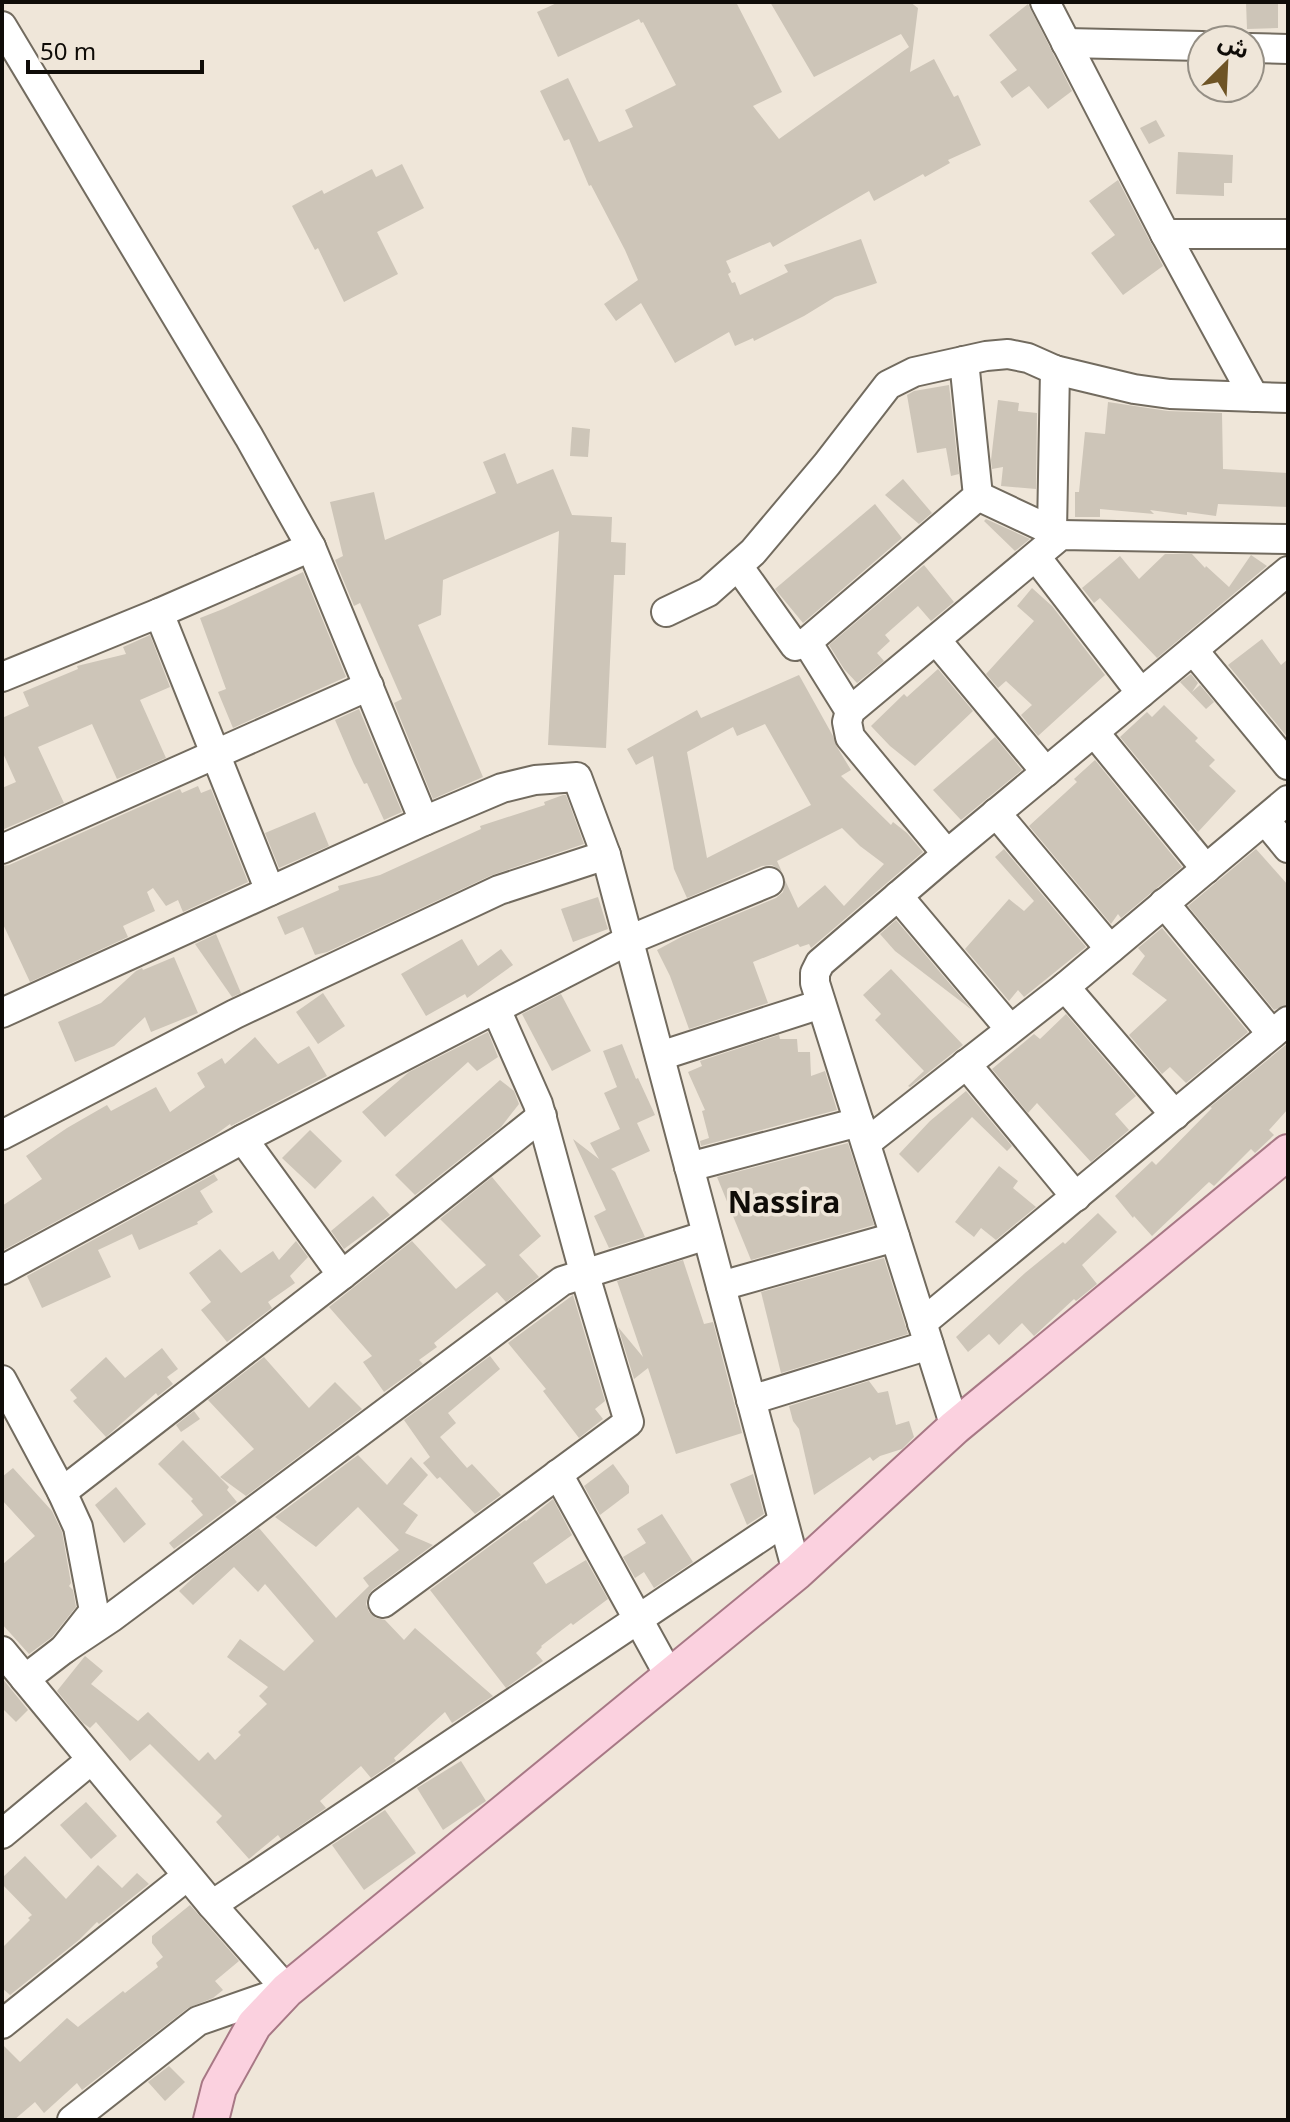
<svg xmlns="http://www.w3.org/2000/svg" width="1290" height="2122" font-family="Georgia,'Noto Sans Arabic',serif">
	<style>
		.building { fill: #cdc5b8; fill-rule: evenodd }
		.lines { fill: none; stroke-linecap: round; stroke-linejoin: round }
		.minor-casing { stroke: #726b5f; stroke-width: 32 }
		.major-casing { stroke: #a77885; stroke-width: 38 }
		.minor { stroke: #fff; stroke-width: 28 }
		.major { stroke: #fbd1df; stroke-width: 34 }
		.labels { text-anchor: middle; stroke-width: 7; stroke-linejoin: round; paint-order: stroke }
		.quarter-label { font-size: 30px; font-weight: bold; fill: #0f0c08; stroke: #efe6d9 }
	</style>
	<rect width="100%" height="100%" fill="#efe6d9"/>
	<g class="building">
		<polygon points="559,2 736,2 782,92 753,106 779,139 909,47 901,34 814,77 770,2 910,2 918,8 910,72 934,59 954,97 958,95 981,145 948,160 950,163 925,177 923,174 874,201 869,191 773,247 770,242 726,261 731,272 728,274 732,283 735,282 740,295 788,272 784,265 861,239 877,283 835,297 804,316 754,341 753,338 735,346 729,332 675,363 641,303 616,321 604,304 638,280 625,250 591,185 589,186 569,139 564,141 540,91 568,78 599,142 633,127 625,110 676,85 643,22 641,23 639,19 558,57 537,12"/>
		<polygon points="1246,2 1278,2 1278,28 1247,29"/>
		<polygon points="1028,4 1072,91 1048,109 1029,86 1012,98 1000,82 1017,70 989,35"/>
		<polygon points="1156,120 1165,136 1149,144 1140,128"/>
		<polygon points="1178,152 1233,155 1232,183 1224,183 1224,196 1176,194"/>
		<polygon points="402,164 424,208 377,232 398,274 344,302 318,248 315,250 292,206 322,190 324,194 372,169 376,177"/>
		<polygon points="1118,180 1163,266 1123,295 1091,253 1115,235 1089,201"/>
		<polygon points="949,385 959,474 951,476 946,448 917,453 907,395 914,391"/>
		<polygon points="998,400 1019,403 1018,411 1037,413 1036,489 1001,486 1003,467 992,469 991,460"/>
		<polygon points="1108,402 1168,411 1222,413 1223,469 1288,473 1288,507 1218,504 1216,516 1187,512 1187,515 1150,510 1154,514 1100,509 1100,517 1075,517 1075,492 1079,492 1085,432 1105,434"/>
		<polygon points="572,427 590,429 588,457 570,456"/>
		<polygon points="505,453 517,484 553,469 572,515 612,517 611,542 626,543 625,575 614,575 606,748 548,745 559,531 443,580 441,615 418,625 483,777 433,799 394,703 402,699 360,603 354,606 335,560 343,556 330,502 374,492 385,540 496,493 483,462"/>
		<polygon points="903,479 932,513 919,524 885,495"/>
		<polygon points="875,504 902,538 803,623 775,589"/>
		<polygon points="986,519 1030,539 1015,551 984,521"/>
		<polygon points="1165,554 1192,554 1205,568 1206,566 1229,587 1251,555 1267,566 1157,658 1100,598 1094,603 1082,588 1120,556 1139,579"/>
		<polygon points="924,565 954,602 931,621 918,606 885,635 890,641 877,653 884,661 857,683 844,669 829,645"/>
		<polygon points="303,572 346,677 233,728 218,692 226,689 200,618 223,609"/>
		<polygon points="1032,588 1052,606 1105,675 1038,736 1021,715 1032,705 1006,681 998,688 986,674 1034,621 1017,606"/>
		<polygon points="150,635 170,687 140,700 166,758 117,779 92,724 38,747 64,803 2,830 2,788 16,782 2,751 2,718 29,706 23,692 78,669 77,666 126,654 123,647"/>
		<polygon points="1262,639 1281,665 1288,659 1288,738 1228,665"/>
		<polygon points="938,669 973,711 915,766 890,746 871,726 904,694 907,697"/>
		<polygon points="1191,674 1198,683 1192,692 1200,685 1214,702 1206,709 1180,682"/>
		<path d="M799,675L833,736L837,747L851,770L841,776L891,825L893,822L907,833L923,852L811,948L809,944L800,947L798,944L753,962L768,1003L689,1029L670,976L657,950L683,936L776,898L783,892L785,880L798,908L825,885L844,906L884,864L860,846L842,828L777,861L782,872L772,865L762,866L687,898L674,869L653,756L636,765L627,749L697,710L701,718ZM765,724L811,805L707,858L687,752L733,727L737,736Z"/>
		<polygon points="1164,705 1198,738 1195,741 1215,760 1209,766 1236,791 1198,832 1120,737 1147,712 1152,717"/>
		<polygon points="359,709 402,812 384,820 367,783 364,784 354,764 335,720"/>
		<polygon points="995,737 1022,770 961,820 933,790"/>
		<polygon points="1095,760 1182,867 1121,918 1118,914 1111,924 1029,826 1077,782 1074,779"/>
		<polygon points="198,786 201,793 211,789 248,882 183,912 178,900 166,906 153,888 147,892 155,911 123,926 128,937 30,982 2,922 2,866 9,865 180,789 182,793"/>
		<polygon points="563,795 566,795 584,844 492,875 327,952 315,955 303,927 285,935 277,917 339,890 338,886 380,875 481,829 480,826 545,805 544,802"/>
		<polygon points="315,812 329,846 279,868 265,833"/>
		<polygon points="1004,849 1086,947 1024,997 1018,990 1009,1001 965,949 1009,899 1024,911 1034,901 995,857"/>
		<polygon points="1256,849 1288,885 1288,1004 1274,1010 1188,906"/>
		<polygon points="598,897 608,929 573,942 561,909"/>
		<polygon points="896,920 972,1010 895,951 880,934"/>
		<polygon points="1162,928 1248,1032 1186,1083 1170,1067 1162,1074 1129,1035 1167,1000 1132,974 1145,956 1138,948"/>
		<polygon points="216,934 241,993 232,997 195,944"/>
		<polygon points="462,939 478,966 501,949 513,965 467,998 465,994 426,1016 401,974"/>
		<polygon points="174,957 198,1013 151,1032 145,1017 114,1046 75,1062 58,1022 101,1003 136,971 142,968 143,970"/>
		<polygon points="891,969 963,1045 910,1087 908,1086 924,1071 875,1020 881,1014 863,995"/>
		<polygon points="323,993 345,1026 318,1044 296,1012"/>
		<polygon points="561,994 591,1051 552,1071 522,1014"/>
		<polygon points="1066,1014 1136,1096 1115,1114 1129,1130 1091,1162 1037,1103 1028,1113 992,1069 1034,1034 1040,1039"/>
		<polygon points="488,1032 498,1057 477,1071 468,1062 385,1137 362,1112 409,1072"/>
		<polygon points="779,1035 780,1039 797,1039 798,1052 810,1052 811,1076 825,1071 837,1110 701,1146 700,1141 709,1138 702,1111 705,1110 688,1072 702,1066 700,1061"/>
		<polygon points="255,1037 278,1064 309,1046 327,1076 231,1126 230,1124 215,1135 2,1251 2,1206 42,1179 26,1156 67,1128 107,1105 111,1111 156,1087 170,1112 205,1087 197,1073 222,1058 225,1064"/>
		<polygon points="1288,1043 1288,1109 1269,1130 1274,1135 1255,1153 1251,1149 1214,1186 1209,1182 1152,1236 1134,1216 1133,1218 1115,1196 1152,1161 1156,1165 1212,1108 1210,1107"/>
		<polygon points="622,1044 636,1079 638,1078 655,1115 637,1123 650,1151 611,1169 615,1172 645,1237 609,1248 594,1216 606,1210 573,1139 599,1159 590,1143 620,1129 604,1093 617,1087 603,1051"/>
		<polygon points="500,1080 514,1091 519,1104 501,1127 415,1195 395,1175"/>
		<polygon points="966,1091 1012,1146 1007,1151 972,1117 918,1173 899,1154 930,1121"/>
		<polygon points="310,1130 342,1161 315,1189 282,1158"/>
		<polygon points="848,1143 874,1225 751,1260 717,1177"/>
		<polygon points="999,1166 1018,1181 1013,1188 1036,1207 996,1240 981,1228 974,1237 955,1222"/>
		<polygon points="214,1174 218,1180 200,1191 213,1212 197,1222 198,1224 139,1250 132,1234 98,1250 111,1277 42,1308 27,1276"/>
		<polygon points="492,1177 541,1236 519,1255 539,1277 506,1302 497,1292 434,1343 437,1347 419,1360 423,1364 384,1392 363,1362 372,1356 329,1307 412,1241 456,1289 486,1265 440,1219"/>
		<polygon points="373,1196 390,1215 344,1249 331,1231"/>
		<polygon points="1098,1213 1117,1232 1082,1265 1097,1284 1076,1301 1074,1299 1034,1336 1022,1323 999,1345 989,1334 968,1352 956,1337 1025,1273 1063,1242 1065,1244"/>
		<polygon points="296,1241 308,1257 290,1276 295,1283 268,1302 272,1308 227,1342 201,1310 211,1302 189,1273 220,1249 241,1273 273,1251 279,1260"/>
		<polygon points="884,1258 908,1334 781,1373 761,1292"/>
		<polygon points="683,1260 704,1324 713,1322 742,1433 676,1454 648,1368 634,1379 618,1327 643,1357 617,1281"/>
		<polygon points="573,1295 605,1401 595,1409 603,1419 579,1438 543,1391 546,1389 508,1343"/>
		<polygon points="162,1348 178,1369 167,1377 173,1384 158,1396 156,1393 106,1437 73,1401 77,1398 70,1390 106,1357 125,1378"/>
		<polygon points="490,1356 500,1369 448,1413 456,1423 440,1437 467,1468 472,1464 501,1495 475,1514 440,1477 437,1479 423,1463 430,1457 404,1420"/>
		<polygon points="264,1357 309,1408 335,1382 362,1409 246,1496 220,1477 254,1449 208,1400"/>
		<polygon points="869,1381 878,1393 888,1391 896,1425 909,1421 914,1437 902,1449 880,1456 873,1461 870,1457 814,1495 799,1429 793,1421 789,1406"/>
		<polygon points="194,1411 200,1419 181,1432 176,1425"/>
		<polygon points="183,1440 229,1487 227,1490 237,1502 174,1549 169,1543 203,1515 191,1501 193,1499 158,1464"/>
		<polygon points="358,1455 387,1485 411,1457 428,1475 403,1504 418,1515 405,1533 433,1545 372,1590 368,1596 366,1604 369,1612 376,1618 385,1620 404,1640 415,1628 493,1696 452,1723 445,1712 394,1758 396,1761 371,1778 361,1766 320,1801 326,1808 281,1839 278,1835 249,1859 216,1822 222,1816 150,1744 130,1761 96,1722 90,1728 83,1723 57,1691 85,1656 103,1671 91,1684 138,1721 148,1712 199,1761 208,1752 215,1760 241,1735 238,1732 267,1704 259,1696 268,1687 227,1657 240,1639 284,1671 314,1641 265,1584 258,1592 234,1567 193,1605 179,1591 196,1575 259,1528 336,1618 369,1586 363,1578 399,1550 358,1507 316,1547 275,1517"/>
		<polygon points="613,1464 629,1486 629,1493 600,1515 584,1486"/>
		<polygon points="13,1468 52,1511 62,1532 71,1583 69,1586 73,1590 76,1607 52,1637 29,1654 2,1624 2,1565 35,1536 2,1500 2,1477"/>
		<polygon points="753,1474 764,1514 747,1525 730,1484"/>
		<polygon points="116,1487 146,1524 124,1543 95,1505"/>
		<polygon points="553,1499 572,1535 533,1563 546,1584 586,1560 608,1599 573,1625 571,1623 541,1646 542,1647 536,1653 543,1661 506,1688 430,1590 525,1520 526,1521"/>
		<polygon points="662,1514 693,1562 654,1588 644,1572 635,1578 623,1557 646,1543 637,1529"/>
		<polygon points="2,1678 28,1710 16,1722 2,1708"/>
		<polygon points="461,1761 486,1801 443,1830 417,1788"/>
		<polygon points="86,1802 117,1836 91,1859 60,1825"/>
		<polygon points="385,1810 416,1853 364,1890 332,1845"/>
		<polygon points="25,1856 66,1899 98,1865 122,1888 137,1873 149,1884 99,1924 97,1922 79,1940 10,1995 2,1988 2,1948 30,1920 28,1918 32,1915 2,1884 2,1878"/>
		<polygon points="190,1905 239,1961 215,1981 223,1990 213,1998 188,2008 82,2090 77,2083 44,2113 35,2102 14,2120 2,2120 2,2044 20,2062 67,2018 78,2027 123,1991 125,1993 158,1967 156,1963 163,1957 152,1943 152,1936"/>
		<polygon points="169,2066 185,2082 165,2101 148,2082"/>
	</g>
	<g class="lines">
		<g class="minor-casing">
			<g id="minor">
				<polyline points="1045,2 1165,234 1254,397"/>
				<polyline points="2,26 249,437 311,547 424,821"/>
				<polyline points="1066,43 1202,46"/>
				<polyline points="1250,48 1288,49"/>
				<polyline points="1165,234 1288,234"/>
				<polyline points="978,496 1061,535"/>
				<polyline points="1052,531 1055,370"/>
				<polyline points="1036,557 1141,693"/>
				<polyline points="738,566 795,646 807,642 978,496 964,361"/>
				<polyline points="666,612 708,592 753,552 827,464 888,385 914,372 986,356 1008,354 1028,358 1055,370 1134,389 1170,394 1288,398"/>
				<polyline points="159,613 270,891"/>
				<polyline points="936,640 1046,772"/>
				<polyline points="807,642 850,711"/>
				<polyline points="1193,650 1288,765"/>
				<polyline points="2,677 159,613 311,547"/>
				<polyline points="1094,732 1206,869"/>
				<polyline points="996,813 1110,949"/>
				<polyline points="1265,820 1288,848"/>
				<polyline points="2,849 369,686"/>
				<polyline points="947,854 850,737 847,722 850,711 1061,535 1288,539"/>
				<polyline points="898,896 1010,1029"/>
				<polyline points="1164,903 1272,1034"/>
				<polyline points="1065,987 1175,1115"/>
				<polyline points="2,1013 424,821 502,788 535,780 577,777 606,855 797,1572"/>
				<polyline points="660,1056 821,1004"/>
				<polyline points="966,1064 1076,1197"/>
				<polyline points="2,1135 235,1014 499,890 606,855"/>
				<polyline points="243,1139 342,1275"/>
				<polyline points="866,1143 1065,987 1288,800"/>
				<polyline points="689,1167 859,1122"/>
				<polyline points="2,1270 243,1139 629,940 769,882"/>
				<polyline points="721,1286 895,1237"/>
				<polyline points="922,1323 1288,1021"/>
				<polyline points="2,1380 62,1492 78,1527 94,1611 64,1649 25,1679"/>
				<polyline points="751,1400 929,1345"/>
				<polyline points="955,1427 815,983 815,973 820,963 947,854 1288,571"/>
				<polyline points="558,1474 670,1677"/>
				<polyline points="62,1492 342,1275 542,1116"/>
				<polyline points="383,1603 629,1422 584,1272 538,1104 496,1009"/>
				<polyline points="64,1649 112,1617 562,1281 707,1235"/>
				<polyline points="2,1651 212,1905 287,1990 198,2021 72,2120"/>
				<polyline points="2,1834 91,1760"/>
				<polyline points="212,1905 783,1522"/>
				<polyline points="2,2024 187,1876"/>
			</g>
		</g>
		<g class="major-casing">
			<polyline id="major" points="211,2120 219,2088 254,2025 287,1990 797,1572 955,1427 1288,1152"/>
		</g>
		<use href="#minor" class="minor"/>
		<use href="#major" class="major"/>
	</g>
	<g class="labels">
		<g class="quarter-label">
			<text x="784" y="1213">Nassira</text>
		</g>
	</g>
	<rect width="1290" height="2122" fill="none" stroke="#0f0c08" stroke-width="8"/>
	<g transform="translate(1226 64) rotate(24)"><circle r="38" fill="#efe6d9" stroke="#958f85" stroke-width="2"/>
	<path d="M0-6L14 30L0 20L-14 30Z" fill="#6e5425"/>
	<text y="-12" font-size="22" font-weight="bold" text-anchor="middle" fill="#0f0c08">ش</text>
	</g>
	<path d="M28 60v12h174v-12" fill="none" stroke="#0f0c08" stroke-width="4"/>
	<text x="40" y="60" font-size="24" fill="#0f0c08" stroke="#efe6d9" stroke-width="6" paint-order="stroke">50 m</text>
</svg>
